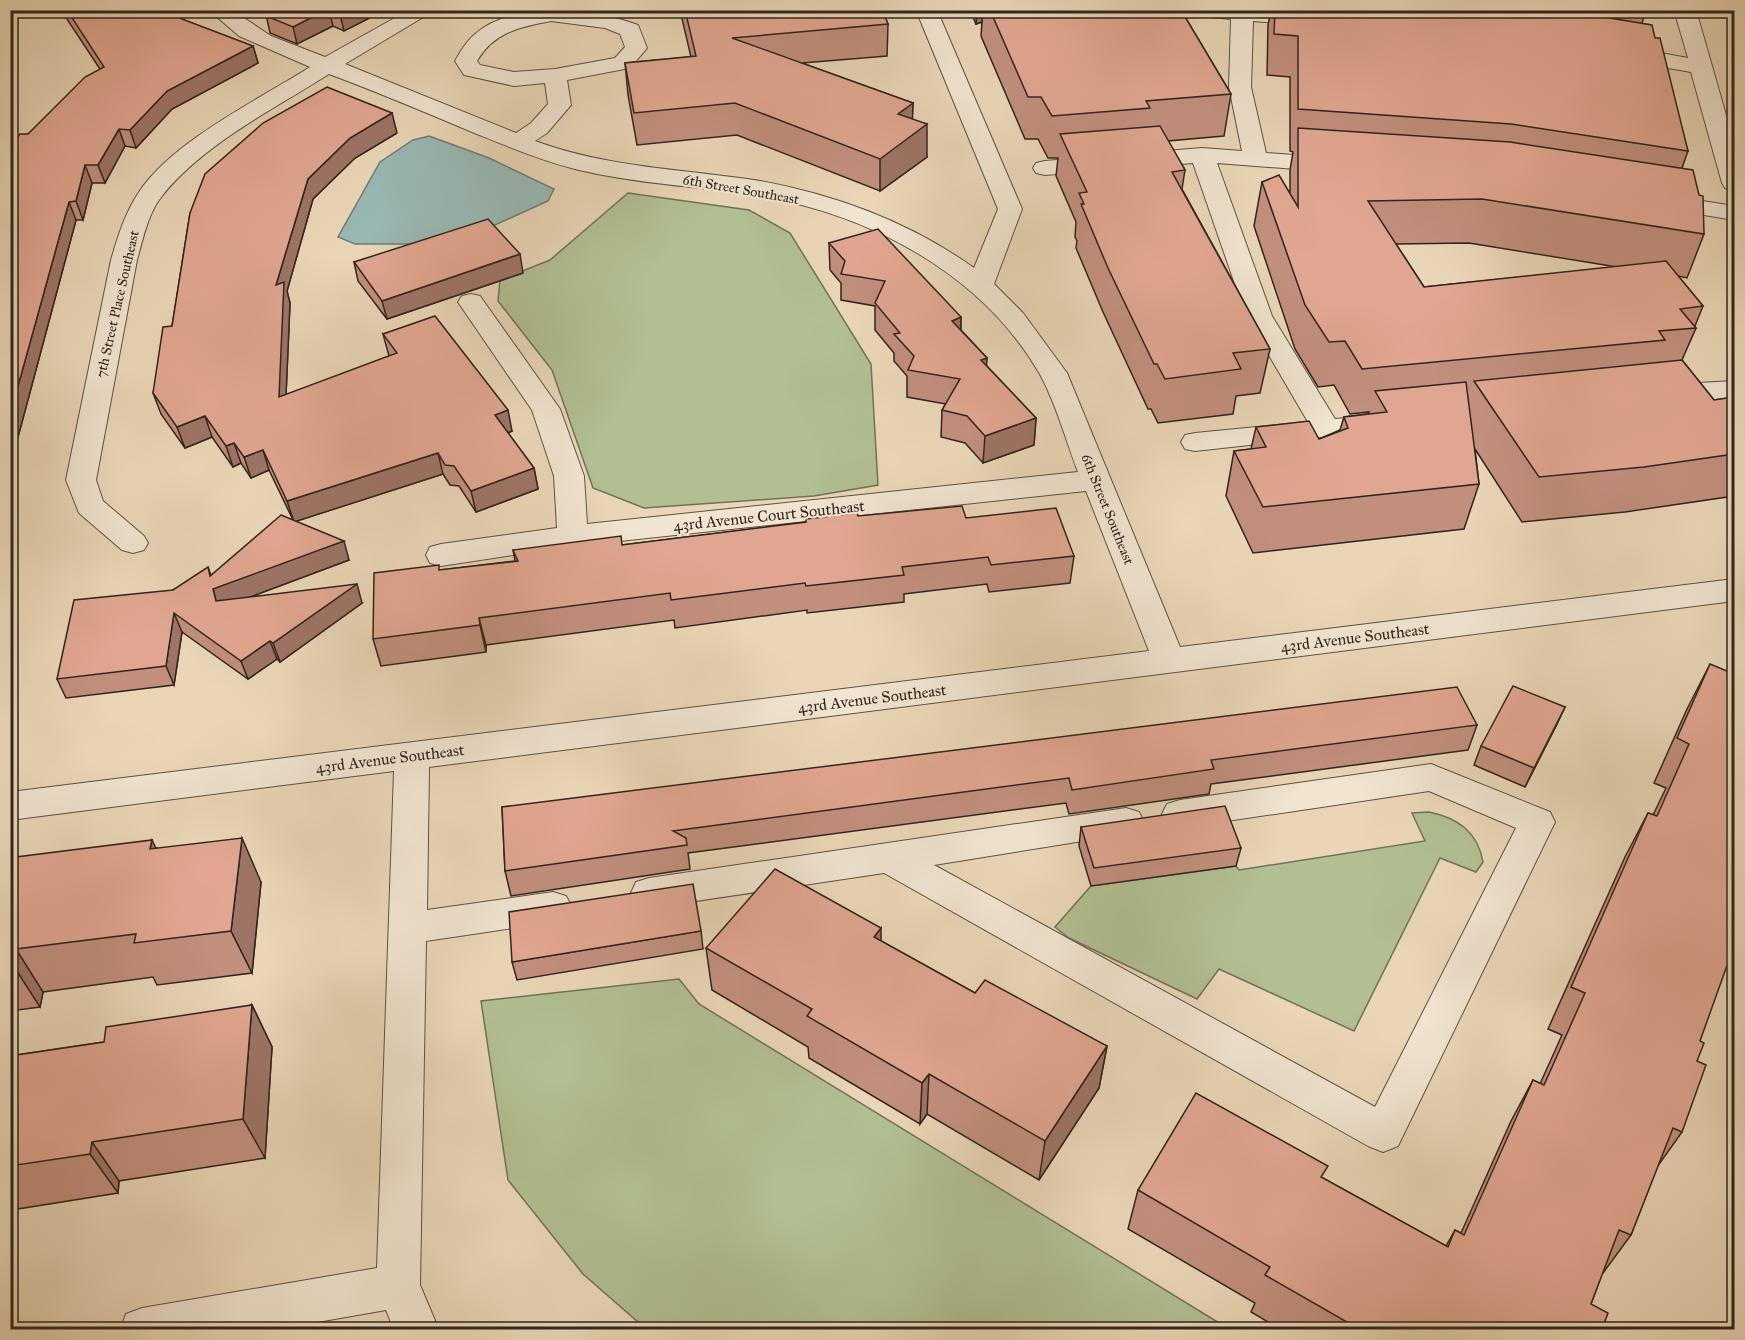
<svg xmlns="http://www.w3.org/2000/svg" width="1745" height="1340" font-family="'IM FELL Great Primer',serif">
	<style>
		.green { fill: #b1bf92; stroke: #717258; stroke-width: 1.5 }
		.water { fill: #99b8b4; stroke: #6f7d78; stroke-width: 1.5 }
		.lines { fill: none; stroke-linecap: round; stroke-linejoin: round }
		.minor-casing { stroke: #5f5144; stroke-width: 2 }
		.minor { fill: #f1e4d0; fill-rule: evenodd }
		.wall { fill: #c28f7d; stroke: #31251e; stroke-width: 1.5; fill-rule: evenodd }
		.shaded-wall { fill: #9e7466; stroke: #31251e; stroke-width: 1.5 }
		.building { fill: #e1a691; stroke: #31251e; stroke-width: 1.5 }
		.labels { text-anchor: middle; stroke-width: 4.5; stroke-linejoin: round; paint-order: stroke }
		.far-street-label { font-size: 14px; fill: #31251e; stroke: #f1e4d0 }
		.street-label { font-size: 16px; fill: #31251e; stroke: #f1e4d0 }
	</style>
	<rect width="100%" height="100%" fill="#ead6b7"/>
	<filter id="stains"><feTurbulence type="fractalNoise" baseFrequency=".00333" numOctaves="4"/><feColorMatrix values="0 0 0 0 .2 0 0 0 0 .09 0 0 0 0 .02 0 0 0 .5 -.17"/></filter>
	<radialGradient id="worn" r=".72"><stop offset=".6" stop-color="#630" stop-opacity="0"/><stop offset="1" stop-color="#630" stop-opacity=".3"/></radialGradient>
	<g class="green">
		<polygon points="628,193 749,210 790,233 871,364 878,485 814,496 644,508 593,488 552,370 498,301 500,280 550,260"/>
		<path d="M1429,812C1458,818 1478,832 1483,862L1476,872L1440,858L1354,1031L1219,969L1197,999L1069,938L1055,927L1091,886L1236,866L1239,870L1425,841L1412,813Z"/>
		<polygon points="679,979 699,1004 1229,1329 646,1329 583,1274 508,1180 481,1001"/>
	</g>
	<polygon class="water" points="429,136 489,158 554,189 548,201 486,229 413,244 355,244 338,237 380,162 413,140"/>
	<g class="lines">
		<g class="minor-casing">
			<g id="minor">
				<path d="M209,10H232L271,36L325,57L409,10H435L345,64L516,133L531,123L548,104L545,83L514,86L464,75L455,61C460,52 466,42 474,35C512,0 593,9 638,25L647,48L630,68L567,80L571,105L547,133L535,141C608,168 684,169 760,181C836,195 911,223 974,268L998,209L916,10H937L1022,209L994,284L1023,313L1067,373L1180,647L1734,579V601L429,767L427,910L553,892L566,896L572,907L566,918L553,922L426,941L420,1285L439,1330H394L386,1310L272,1330H120L126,1314L142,1308L377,1268L394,771L10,820V792L1149,651L1086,491L573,546L441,566L430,563L426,555L430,547L441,544L557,528L554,476L532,410L458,302L462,296L471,294L480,296L560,409L584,476L587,524L1078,472C1066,441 1055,400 1038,371C980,273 869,214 759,196C699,186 638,184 579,170C542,161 507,146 472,132C425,112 377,92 329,74C274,109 203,144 162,196C148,213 143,239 137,260L96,480L103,501L144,536L148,543L144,550L133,553L122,550L79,513L66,480L111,260C118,236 125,213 139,192C173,141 258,100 310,67L239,36ZM551,21L605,28L620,34L625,47L615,58L555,69L514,72L480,65L477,61C494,32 520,27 551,21Z"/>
				<path d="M1189,10C1232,10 1280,5 1322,15L1325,20L1322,25L1314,26L1253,21L1251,87L1266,153L1337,158L1345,160L1349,165L1345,170L1337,172L1217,163L1272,316L1335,419L1386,414L1396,417L1400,423L1396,429L1195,451L1185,449L1181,442L1185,435L1195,433L1308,422L1246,316L1193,163L1045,175L1036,173L1033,168L1036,163L1045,161L1202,148L1242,151L1229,87L1231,19L1191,15Z"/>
				<polygon points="1674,10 1696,10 1734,143 1734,190 1725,188 1722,183 1691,72 1622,60 1614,58 1611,53 1614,48 1622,46 1688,58"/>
				<polygon points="1659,194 1734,206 1734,220 1650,206 1647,201 1650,196"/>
				<polygon points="1734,381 1734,399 1662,403 1652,400 1648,394 1652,388 1662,385"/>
				<polygon points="1431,764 1550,812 1555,822 1398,1146 1383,1152 1368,1146 884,873 649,908 636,904 631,893 636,882 649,878 1126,808 1139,812 1144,822 1139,832 934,865 1375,1107 1516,828 1429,791 1180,828 1167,824 1162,814 1167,804 1180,800"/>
			</g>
		</g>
		<use href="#minor" class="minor"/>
	</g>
	<g class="wall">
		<polygon points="61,10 174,10 179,18 253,46 258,63 172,109 136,148 125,146 105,183 92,183 83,220 76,220 10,467 10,147 28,134 100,69"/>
		<polygon points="265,10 385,10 344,31 333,26 297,44 270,33"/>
		<polygon points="680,10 882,10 888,24 887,56 802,63 913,103 912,119 927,157 880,191 737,135 637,145 628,95 625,63 691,57"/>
		<polygon points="970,10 1181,10 1231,94 1224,136 1168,141 1185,170 1182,189 1270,349 1260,393 1236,396 1233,414 1158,423 1151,409 1148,409 1103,312 1076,248 1077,241 1075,237 1076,222 1056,176 1058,158 1048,158 1038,139 1025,139 981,36 982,22 976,24"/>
		<path d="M1271,10H1646L1642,23L1655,38L1688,151L1682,168L1704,234L1687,278L1678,276L1703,306L1695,326L1696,328L1682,360L1714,400L1734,397V496L1625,512L1522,522L1475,449L1479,484L1464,529L1253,553L1226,496L1234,451L1251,449L1256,427L1319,439L1340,430L1344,417L1368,414L1369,412L1350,414L1334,385L1318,387L1295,349L1254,226L1262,182L1290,192V170L1293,152L1290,151V77L1267,75L1268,25ZM1469,243L1617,267L1424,287L1396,244Z"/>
		<polygon points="397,133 355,158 313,199 287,291 290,303 286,395 389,356 383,334 512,431 508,433 534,468 538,489 476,512 459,486 450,485 443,474 296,521 349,560 252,596 362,603 280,662 277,659 248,679 182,632 174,685 66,698 57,679 173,590 211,575 293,520 269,470 251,478 241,463 233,467 212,437 185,448 161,414 153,393 172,326 190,213"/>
		<polygon points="829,243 961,317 961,330 987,358 986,365 1036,418 1034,445 983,463 965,443 941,437 942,410 946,404 907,397 907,376 894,361 894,353 875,330 875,306 841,300 841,283 830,270"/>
		<polygon points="354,262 523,273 387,319 358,281"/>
		<polygon points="858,516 966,518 1074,556 1070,583 989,592 987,584 904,594 904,602 807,613 807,610 675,628 674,620 486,645 486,652 381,666 373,639 440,570 515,561 513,550 622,545"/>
		<polygon points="1710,664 1700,1041 1697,1061 1682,1132 1657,1167 1631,1235 1603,1273 1602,1273 1591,1304 1602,1329 1280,1329 1251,1312 1255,1303 1128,1229 1138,1190 1323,1178 1446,1246 1455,1230 1461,1233 1511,1121 1533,1080 1540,1084 1562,1035 1548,1029 1625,857 1648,813 1653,815 1666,788 1654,783 1687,709"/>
		<polygon points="1565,707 1556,726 1525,787 1474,765 1481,746"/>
		<polygon points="1477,725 1468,750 1211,784 1209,794 1069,814 1066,803 688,853 690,869 511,896 505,871 502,807"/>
		<polygon points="1081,827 1241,848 1236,866 1091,886 1079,846"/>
		<polygon points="156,848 261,882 252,973 157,985 153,977 43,992 40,1007 10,1011 10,868"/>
		<polygon points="701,931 703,949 517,980 512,962"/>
		<polygon points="881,941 975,993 1107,1046 1099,1088 1039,1180 927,1114 920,1124 809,1058 808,1047 712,990 706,948"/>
		<polygon points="252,1005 272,1047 265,1158 119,1181 118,1193 11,1210 10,1056 104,1042"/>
	</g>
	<g class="shaded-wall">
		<polygon points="326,10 329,10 333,26 297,44 293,27"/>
		<polygon points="347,10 385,10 344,31 340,14"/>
		<polygon points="977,10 982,10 982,22 976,24"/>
		<polygon points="253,46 258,63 172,109 136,148 130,130 167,91"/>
		<polygon points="913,103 912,135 927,124 927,157 880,191 880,159 898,114"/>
		<polygon points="392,113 397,133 355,158 313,199 287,291 290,303 285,418 279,397 276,285 308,179 350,138"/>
		<polygon points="119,129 125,146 105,183 98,165"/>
		<polygon points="85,165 92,183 83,220 76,201"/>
		<polygon points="69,202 76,220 10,467 10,415"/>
		<polygon points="520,254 523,273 387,319 382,301"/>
		<polygon points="961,317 960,344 952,321"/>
		<polygon points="987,358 985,385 981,360"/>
		<polygon points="508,410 512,431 499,436 495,415"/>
		<polygon points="205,416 212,437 185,448 177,427"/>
		<polygon points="1036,418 1034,445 983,463 985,436"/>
		<polygon points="234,443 241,463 233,467 226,446"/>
		<polygon points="263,450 269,470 251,478 244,457"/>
		<polygon points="438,453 443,474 294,522 287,501"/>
		<polygon points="534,468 538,489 476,512 471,491"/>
		<polygon points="344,541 349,560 221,608 216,601 208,567 215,586"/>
		<polygon points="357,584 362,603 280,662 273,643"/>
		<polygon points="174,613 182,632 174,685 166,666"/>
		<polygon points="479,618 486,645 486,652 480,625"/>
		<polygon points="270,641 277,659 248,679 241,661"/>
		<polygon points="1565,707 1556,726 1525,787 1534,768"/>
		<polygon points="242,838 261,882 252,973 231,931"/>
		<polygon points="152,840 173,884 150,849"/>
		<polygon points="881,928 881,971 874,937"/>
		<polygon points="16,949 43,992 40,1007 13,965"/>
		<polygon points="252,1005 272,1047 265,1158 243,1119"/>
		<polygon points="1107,1046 1099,1088 1039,1180 1045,1141"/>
		<polygon points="929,1074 927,1114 920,1124 922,1083"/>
		<polygon points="92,1142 119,1181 118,1193 90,1154"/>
	</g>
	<g class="building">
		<polygon points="67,10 174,10 179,18 253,46 167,91 130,130 119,129 98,165 85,165 76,201 69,202 10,415 10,147 20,134 28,134 85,77 104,67"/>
		<polygon points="265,10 326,10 293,27 266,16"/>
		<polygon points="333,10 347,10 340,14"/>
		<polygon points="685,10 882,10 888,24 732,38 913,103 898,114 927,124 880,159 735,103 634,113 625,63 696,56"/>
		<polygon points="990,10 1181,10 1231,94 1146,101 1150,108 1052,116 1041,97 1028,97"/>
		<polygon points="1275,10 1561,10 1652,25 1655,38 1660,38 1688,151 1511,124 1298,109 1298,36 1274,34"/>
		<polygon points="327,87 392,113 350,138 308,179 276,285 284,282 279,397 397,353 383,334 435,316 508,410 495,415 534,468 471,491 454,466 445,465 438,453 287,501 263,450 244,457 234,443 226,446 205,416 177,427 153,393 163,327 172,326 190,213 205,174 263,123"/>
		<polygon points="1160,126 1185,170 1172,172 1270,349 1233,353 1241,369 1165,379 1157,364 1154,364 1108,268 1081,204 1084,204 1079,193 1087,192 1060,134"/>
		<polygon points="1298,128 1510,142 1693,170 1699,195 1703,196 1704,234 1482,199 1368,201 1424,287 1666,261 1703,306 1680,309 1696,328 1659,331 1665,340 1362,369 1345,341 1329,342 1305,305 1262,182 1279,175 1298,207"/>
		<polygon points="488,219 520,254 382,301 354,262"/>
		<polygon points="878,229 961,317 952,321 987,358 981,360 1036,418 985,436 967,416 942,410 960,379 908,370 914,356 894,334 900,333 875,303 885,281 841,274 845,261 829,243"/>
		<polygon points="1682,360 1714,400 1734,397 1734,454 1644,467 1539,477 1474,381"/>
		<polygon points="1466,382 1479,484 1263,507 1234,451 1266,447 1256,427 1309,421 1319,439 1348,428 1344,417 1387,412 1375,391"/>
		<polygon points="962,506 966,518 1056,508 1074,556 991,565 988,557 902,567 904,575 806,586 805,583 671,600 670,593 479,618 480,625 373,639 374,573 439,565 439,570 518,561 513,550 621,536 622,545 806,522 806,519 857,513 858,516"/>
		<polygon points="281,515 344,541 213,589 216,601 357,584 273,643 270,641 241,661 174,613 166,666 57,679 74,600 173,590 208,567 210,576"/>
		<polygon points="1710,664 1734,674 1734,946 1700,1041 1704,1043 1697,1061 1706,1065 1682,1132 1673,1128 1631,1235 1619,1230 1591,1304 1608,1313 1602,1329 1359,1329 1265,1275 1270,1267 1138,1190 1196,1093 1328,1166 1321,1177 1448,1247 1455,1230 1464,1235 1533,1080 1544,1085 1585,993 1571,987 1648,813 1657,816 1689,744 1677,738"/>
		<polygon points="1513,686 1565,707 1534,768 1481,746"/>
		<polygon points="1457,687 1477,725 1211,760 1214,769 1072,790 1069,778 673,831 686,838 687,845 505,871 502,807"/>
		<polygon points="1225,806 1241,848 1094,868 1081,827"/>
		<polygon points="242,838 231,931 134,943 136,934 16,949 13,965 10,965 10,868 14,867 16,857 152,840 150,849"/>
		<polygon points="775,869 881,928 874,937 975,993 985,980 1107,1046 1045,1141 929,1074 922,1083 807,1016 812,1009 706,948"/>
		<polygon points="693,884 701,931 512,962 509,912"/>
		<polygon points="252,1005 243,1119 92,1142 90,1154 10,1166 10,1056 104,1042 106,1027"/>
	</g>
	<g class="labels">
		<g class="far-street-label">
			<text transform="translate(741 189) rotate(10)" y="5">6th Street Southeast</text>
			<text transform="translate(117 304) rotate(-77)" y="5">7th Street Place Southeast</text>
			<text transform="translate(1108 509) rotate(68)" y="5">6th Street Southeast</text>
		</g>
		<g class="street-label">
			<text transform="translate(769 515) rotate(-6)" y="6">43rd Avenue Court Southeast</text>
			<text transform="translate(1355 637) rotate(-7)" y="6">43rd Avenue Southeast</text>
			<text transform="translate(872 698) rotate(-7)" y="6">43rd Avenue Southeast</text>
			<text transform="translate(390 758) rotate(-7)" y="6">43rd Avenue Southeast</text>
		</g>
	</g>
	<rect width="1745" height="1340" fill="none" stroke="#ead6b7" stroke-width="36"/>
	<rect x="12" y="12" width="1721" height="1316" fill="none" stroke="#31251e" stroke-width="3"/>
	<rect x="18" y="18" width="1709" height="1304" fill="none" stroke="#31251e" stroke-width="1.5"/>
	<rect width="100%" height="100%" filter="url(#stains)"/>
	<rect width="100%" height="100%" fill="url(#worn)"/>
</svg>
